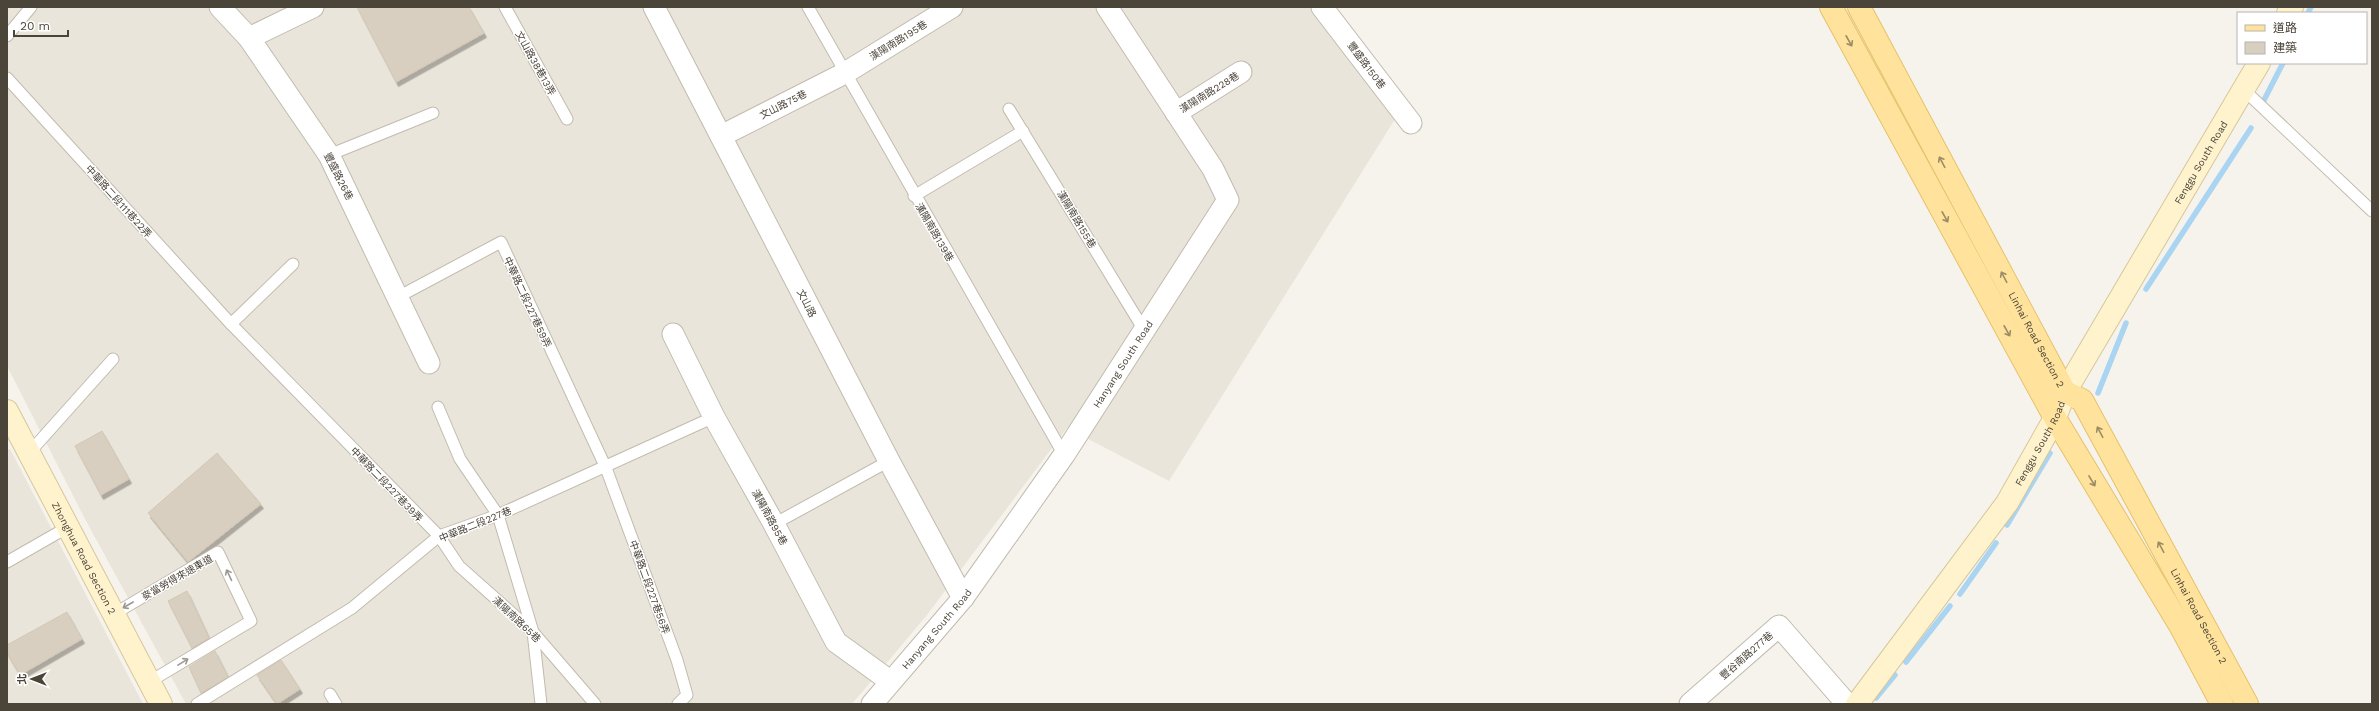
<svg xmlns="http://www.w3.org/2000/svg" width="2379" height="711" font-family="'Work Sans','Noto Sans TC',sans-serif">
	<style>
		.residential { fill: #eae5da }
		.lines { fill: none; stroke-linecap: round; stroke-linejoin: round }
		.stream { stroke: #a9d4f2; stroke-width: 5.5 }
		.building { fill: #d8cfc1; stroke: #d3c7b4; filter: url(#shadow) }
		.lane-casing { stroke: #c2bbae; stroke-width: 13 }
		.street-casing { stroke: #c2bbae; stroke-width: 23 }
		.secondary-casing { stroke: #d6c79b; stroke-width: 24 }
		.primary-casing { stroke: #e6c16a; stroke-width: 24 }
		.lane { stroke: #fff; stroke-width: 11 }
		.street { stroke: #fff; stroke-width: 21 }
		.secondary { stroke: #fff3cd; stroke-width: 22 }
		.primary { stroke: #ffe39c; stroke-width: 22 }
		.oneway { stroke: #9c8c66 }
		.oneway2 { stroke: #9c9892 }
		.labels { text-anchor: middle; stroke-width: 3; stroke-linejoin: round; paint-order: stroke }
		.street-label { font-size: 10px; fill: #4b4439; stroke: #fff }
	</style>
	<defs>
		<filter id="shadow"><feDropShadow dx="2.5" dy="4.5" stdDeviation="0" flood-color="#0004"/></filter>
	</defs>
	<rect width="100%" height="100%" fill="#f6f3ec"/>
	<g class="residential">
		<polygon points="7,7 1319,7 1400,111 1169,481 1067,428 927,615 852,704 186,704 85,519 7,366"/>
		<polygon points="10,449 143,704 7,704 7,450"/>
	</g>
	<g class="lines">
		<g class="stream">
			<polyline points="2308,13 2311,7"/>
			<polyline points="2262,104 2283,63"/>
			<polyline points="2146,289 2251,128"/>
			<polyline points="2098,393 2126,323"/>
			<polyline points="2007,525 2050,453"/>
			<polyline points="1960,594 1996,543"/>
			<polyline points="1906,662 1950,606"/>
			<polyline points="1876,698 1895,675"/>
		</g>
	</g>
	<g class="building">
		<polygon points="357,7 469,7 484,33 396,82"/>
		<polygon points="102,431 129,479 101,495 75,446"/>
		<polygon points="217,453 261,504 188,562 148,513"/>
		<polygon points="187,591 209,638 192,648 168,601"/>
		<polygon points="67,612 82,639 20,675 7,653 7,645"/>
		<polygon points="215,651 228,677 201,693 189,667"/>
		<polygon points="281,660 300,689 277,704 257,675"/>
	</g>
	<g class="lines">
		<g class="lane-casing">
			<g id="lane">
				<polyline points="505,7 567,119"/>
				<polyline points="808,7 1064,455"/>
				<polyline points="7,36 31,7"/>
				<polyline points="7,78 231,324 439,536 459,566 533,632 595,704"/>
				<polyline points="2243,89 2372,211"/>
				<polyline points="1009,109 1144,330"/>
				<polyline points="329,155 433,113"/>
				<polyline points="914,196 1023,131"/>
				<polyline points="398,297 501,242 606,468 677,660 687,695 678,704"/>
				<polyline points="231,324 293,264"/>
				<polyline points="438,407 460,459 498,515 533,632 541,704"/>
				<polyline points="29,453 113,359"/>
				<polyline points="774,524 889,461"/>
				<polyline points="7,562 68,527"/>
				<polyline points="114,614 218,552 251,621 149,682"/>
				<polyline points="330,694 336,704"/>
				<polyline points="197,704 352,608 439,536 498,515 714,417"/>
			</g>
		</g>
		<g class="street-casing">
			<g id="street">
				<polyline points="220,7 249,38 329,155 429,363"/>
				<polyline points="654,7 889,461 963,598"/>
				<polyline points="1322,7 1411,123"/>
				<polyline points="249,38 313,7"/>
				<polyline points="1176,113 1241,72"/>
				<polyline points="721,136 845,73 952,7"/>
				<polyline points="673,334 714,417 774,524 836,642 890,681"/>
				<path id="s1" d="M872,704L963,598L1064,455L1228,200L1213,169L1107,7"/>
				<polyline points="1690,704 1779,626 1847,704"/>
			</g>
		</g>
		<g class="secondary-casing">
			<g id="secondary">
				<polyline points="2288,13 2292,7"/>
				<path id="s2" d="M7,411L161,704"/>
				<path id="s3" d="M1857,704L2007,503L2055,418L2065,392L2259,63"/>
			</g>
		</g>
		<g class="primary-casing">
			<g id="primary">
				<polyline points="1831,7 2055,418 2181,627 2222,704"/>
				<path id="s4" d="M1859,7L2065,392L2082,400L2247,704"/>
			</g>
		</g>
		<use href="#lane" class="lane"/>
		<use href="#street" class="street"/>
		<use href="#secondary" class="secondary"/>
		<use href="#primary" class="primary"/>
	</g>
	<defs><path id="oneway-shaft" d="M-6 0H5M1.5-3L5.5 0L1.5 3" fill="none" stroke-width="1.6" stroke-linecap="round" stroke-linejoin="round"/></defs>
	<g class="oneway">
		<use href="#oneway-shaft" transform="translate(1849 41) rotate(61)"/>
		<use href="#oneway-shaft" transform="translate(1942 162) rotate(-118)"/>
		<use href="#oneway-shaft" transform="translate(1945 217) rotate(61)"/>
		<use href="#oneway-shaft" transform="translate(2004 277) rotate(-118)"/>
		<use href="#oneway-shaft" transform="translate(2007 331) rotate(61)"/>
		<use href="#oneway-shaft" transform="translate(2100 432) rotate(-118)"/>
		<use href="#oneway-shaft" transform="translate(2092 481) rotate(59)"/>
		<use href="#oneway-shaft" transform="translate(2161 547) rotate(-118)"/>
	</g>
	<g class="oneway2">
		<use href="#oneway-shaft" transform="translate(229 575) rotate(-115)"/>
		<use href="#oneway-shaft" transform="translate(128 605) rotate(150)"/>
		<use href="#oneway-shaft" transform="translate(183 662) rotate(-31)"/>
	</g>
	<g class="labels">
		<g class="street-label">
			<text transform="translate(898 40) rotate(-32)" y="4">漢陽南路195巷</text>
			<text transform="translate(536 63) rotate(61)" y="4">文山路38巷13弄</text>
			<text transform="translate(1367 65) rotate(53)" y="4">豐盛路150巷</text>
			<text transform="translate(1209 92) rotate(-32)" y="4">漢陽南路228巷</text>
			<text transform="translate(783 104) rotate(-27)" y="4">文山路75巷</text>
			<text dy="4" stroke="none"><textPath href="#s3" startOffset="643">Fenggu South Road</textPath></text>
			<text transform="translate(339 176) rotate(63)" y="4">豐盛路26巷</text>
			<text transform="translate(119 201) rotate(48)" y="4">中華路二段111巷22弄</text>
			<text transform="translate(1077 219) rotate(59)" y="4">漢陽南路155巷</text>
			<text transform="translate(935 232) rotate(60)" y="4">漢陽南路139巷</text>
			<text transform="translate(528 302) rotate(65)" y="4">中華路二段227巷59弄</text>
			<text transform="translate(807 303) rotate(63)" y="4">文山路</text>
			<text dy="4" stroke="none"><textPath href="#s4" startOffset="377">Linhai Road Section 2</textPath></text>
			<text dy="4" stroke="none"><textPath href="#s1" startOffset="423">Hanyang South Road</textPath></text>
			<text dy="4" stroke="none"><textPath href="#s3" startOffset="319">Fenggu South Road</textPath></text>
			<text transform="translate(387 484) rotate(46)" y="4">中華路二段227巷39弄</text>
			<text transform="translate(770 517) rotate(61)" y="4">漢陽南路95巷</text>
			<text transform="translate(475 524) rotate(-22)" y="4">中華路二段227巷</text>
			<text dy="4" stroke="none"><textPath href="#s2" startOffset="166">Zhonghua Road Section 2</textPath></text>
			<text transform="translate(177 577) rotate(-30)" y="4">麥當勞得來速車道</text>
			<text transform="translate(650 587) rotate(70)" y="4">中華路二段227巷56弄</text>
			<text dy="4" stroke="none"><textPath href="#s4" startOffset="701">Linhai Road Section 2</textPath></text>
			<text transform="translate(517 619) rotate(43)" y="4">漢陽南路65巷</text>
			<text dy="4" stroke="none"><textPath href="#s1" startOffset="99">Hanyang South Road</textPath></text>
			<text transform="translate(1746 655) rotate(-41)" y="4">豐谷南路277巷</text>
		</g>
	</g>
	<rect width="2379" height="711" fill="none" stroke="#4b4439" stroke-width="16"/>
	<rect x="2237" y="12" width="130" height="52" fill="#ffffff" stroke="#b7b4b0"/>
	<rect x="2245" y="25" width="20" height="6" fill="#ffe39c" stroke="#b7b4b0"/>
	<text x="2273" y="32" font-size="12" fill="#4b4439">道路</text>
	<rect x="2245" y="42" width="20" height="12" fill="#d8cfc1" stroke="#b7b4b0"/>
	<text x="2273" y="52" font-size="12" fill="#4b4439">建築</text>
	<g transform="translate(32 679) rotate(270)" stroke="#ffffff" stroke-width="3" paint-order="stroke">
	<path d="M0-3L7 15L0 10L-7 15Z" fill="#4b4439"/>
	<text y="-6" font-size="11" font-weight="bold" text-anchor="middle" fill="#4b4439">北</text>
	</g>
	<path d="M14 30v6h54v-6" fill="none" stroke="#4b4439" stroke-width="2"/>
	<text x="20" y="30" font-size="12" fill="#4b4439" stroke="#ffffff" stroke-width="3" paint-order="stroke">20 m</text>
</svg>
